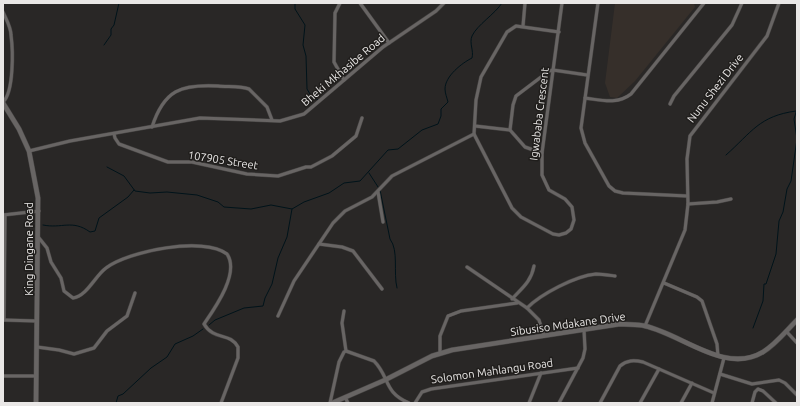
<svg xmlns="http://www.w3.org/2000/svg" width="800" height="406" font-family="Ubuntu,sans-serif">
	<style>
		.built { fill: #362f2a }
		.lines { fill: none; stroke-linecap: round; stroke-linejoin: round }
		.stream { stroke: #00131a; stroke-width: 1 }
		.street-casing { stroke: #464443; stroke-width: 4 }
		.secondary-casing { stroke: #464443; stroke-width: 5.5 }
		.street { stroke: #686564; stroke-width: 3 }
		.secondary { stroke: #686564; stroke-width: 4.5 }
		.labels { text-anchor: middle; stroke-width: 3; stroke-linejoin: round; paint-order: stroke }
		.street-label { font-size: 11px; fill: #e9e7e6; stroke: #201e1c }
	</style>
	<rect width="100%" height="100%" fill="#292726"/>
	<polygon class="built" points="615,3 694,3 695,7 635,81 617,98 610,97 605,83"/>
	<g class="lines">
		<g class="stream">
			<polyline points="295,3 295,9 305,25 303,45 306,56 307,89 310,94 318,100"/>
			<polyline points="104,45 111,35 111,29 114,25 119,3"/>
			<path d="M726,155C752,132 759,116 796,111"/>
			<path d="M107,167L124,176L135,191L150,193L167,192L197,195L218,202L224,207L251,209L271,205L292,209L304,202L329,193L344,183L360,181L388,150L398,149L422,130L438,124L441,116V109L448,102C447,98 445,93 445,89C445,76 462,63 472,58C474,51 469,43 472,36C477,25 495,14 502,3"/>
			<path d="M369,173L380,190L390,239C399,251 393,272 397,288"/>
			<path d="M43,225C62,229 72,219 90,232L95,231L99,218L128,197L134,190"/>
			<polyline points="209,325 215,320 244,308 263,306 265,298 272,284 278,258 287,237 292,209"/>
			<polyline points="753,328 763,301 764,284 766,284 776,254 779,221 783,212 787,189 791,181 797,139 794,119 797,109"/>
			<polyline points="116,403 118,396 123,394 151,368 167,357 175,344 193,336 203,329"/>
		</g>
		<g class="street-casing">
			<g id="street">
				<polyline points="340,3 335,13 334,62 344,80"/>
				<polyline points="360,3 389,43"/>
				<polyline points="598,3 581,128 585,143 609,186 615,191 623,193 687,196"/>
				<path d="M3,12C6,19 11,27 11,35C13,50 14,92 3,102"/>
				<polyline points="523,26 525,3"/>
				<polyline points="559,32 516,26 507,32 481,77 476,100 474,134 512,208 521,217 553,234 559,235 566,233 571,229 574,220 572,207 565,199 549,190 542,175 542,153 562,3"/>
				<path d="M585,98C601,100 617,105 631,94L704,3"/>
				<polyline points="670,104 674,96 732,25 742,3"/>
				<polyline points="475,126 510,130"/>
				<path d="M152,127C164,90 181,84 218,86C228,87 240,86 249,89L267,107L272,120"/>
				<polyline points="114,134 115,138 119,144 168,162 192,162 247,174 278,176 306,167 311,167 332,156 356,136 362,118"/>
				<polyline points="29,151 70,141 200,118 280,121 304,114 383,47 436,11 444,3"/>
				<polyline points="542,153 525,147 510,130 513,105 516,96 549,71 553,70 587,75"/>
				<polyline points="378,192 383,222"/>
				<polyline points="688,204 717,202 731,199"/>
				<polyline points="3,215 39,211"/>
				<path d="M39,238L47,248L51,262L61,278L64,291L73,298C87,296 95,276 106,268C128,251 204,236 227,254C240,273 215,308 204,324C214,341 230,332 238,347V358L221,403"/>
				<polyline points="319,244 342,247 353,251 382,289"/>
				<polyline points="467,267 527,308 539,320 544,336"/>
				<polyline points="664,283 697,297 702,301 717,344 718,356"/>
				<path d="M512,299C522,288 531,282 534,266"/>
				<path d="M527,308C541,294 575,276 596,274C602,274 608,275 615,276"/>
				<polyline points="278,316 294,281 333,223 345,211 372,197 392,176 474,134"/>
				<polyline points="3,320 37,321"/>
				<polyline points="4,320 5,215"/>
				<polyline points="645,326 685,230 688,204 687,159 690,136 767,36 779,3"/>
				<polyline points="786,331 797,343"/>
				<polyline points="37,347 59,350 74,354 94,348 107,331 127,316 135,293"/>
				<path d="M346,351L374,361C390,377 383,392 409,403"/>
				<polyline points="440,353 440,336 448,316 461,311 517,303"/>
				<polyline points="720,374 752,384 779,380 785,383 797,395"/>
				<polyline points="3,376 36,376"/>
				<polyline points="345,397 348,403"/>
				<polyline points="330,403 339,362 344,352 346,351 342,323 344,311"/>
				<polyline points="415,403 422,392 431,389 578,368"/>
				<polyline points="529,403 541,373"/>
				<polyline points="559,403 583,358 585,349 584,330"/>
				<path d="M600,403L620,366C627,360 634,360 643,362L714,393"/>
				<polyline points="640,403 659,369"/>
				<polyline points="681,403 692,383"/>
				<polyline points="712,403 724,358"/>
				<polyline points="752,403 755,392 758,389 763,391 776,403"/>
			</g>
		</g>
		<g class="secondary-casing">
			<g id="secondary">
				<polyline points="3,103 19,129 29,151 38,198 36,403"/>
				<path d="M332,403L385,380L432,356L452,350L620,324C628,325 637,324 645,326C682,334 725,375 763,352C776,344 786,331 797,320"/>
			</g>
		</g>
		<use href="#street" class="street"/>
		<use href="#secondary" class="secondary"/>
	</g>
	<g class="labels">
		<g class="street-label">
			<text transform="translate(343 70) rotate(-40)" y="4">Bheki Mkhasibe Road</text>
			<text transform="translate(715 88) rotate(-52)" y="4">Nunu Shezi Drive</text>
			<text transform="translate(539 114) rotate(-83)" y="4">Igwababa Crescent</text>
			<text transform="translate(223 160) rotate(9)" y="4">107905 Street</text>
			<text transform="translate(29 249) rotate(-90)" y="4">King Dingane Road</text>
			<text transform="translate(568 324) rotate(-8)" y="4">Sibusiso Mdakane Drive</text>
			<text transform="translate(492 371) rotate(-8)" y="4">Solomon Mahlangu Road</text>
		</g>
	</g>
	<rect width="800" height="406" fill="none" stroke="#e9e7e6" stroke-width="8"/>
</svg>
